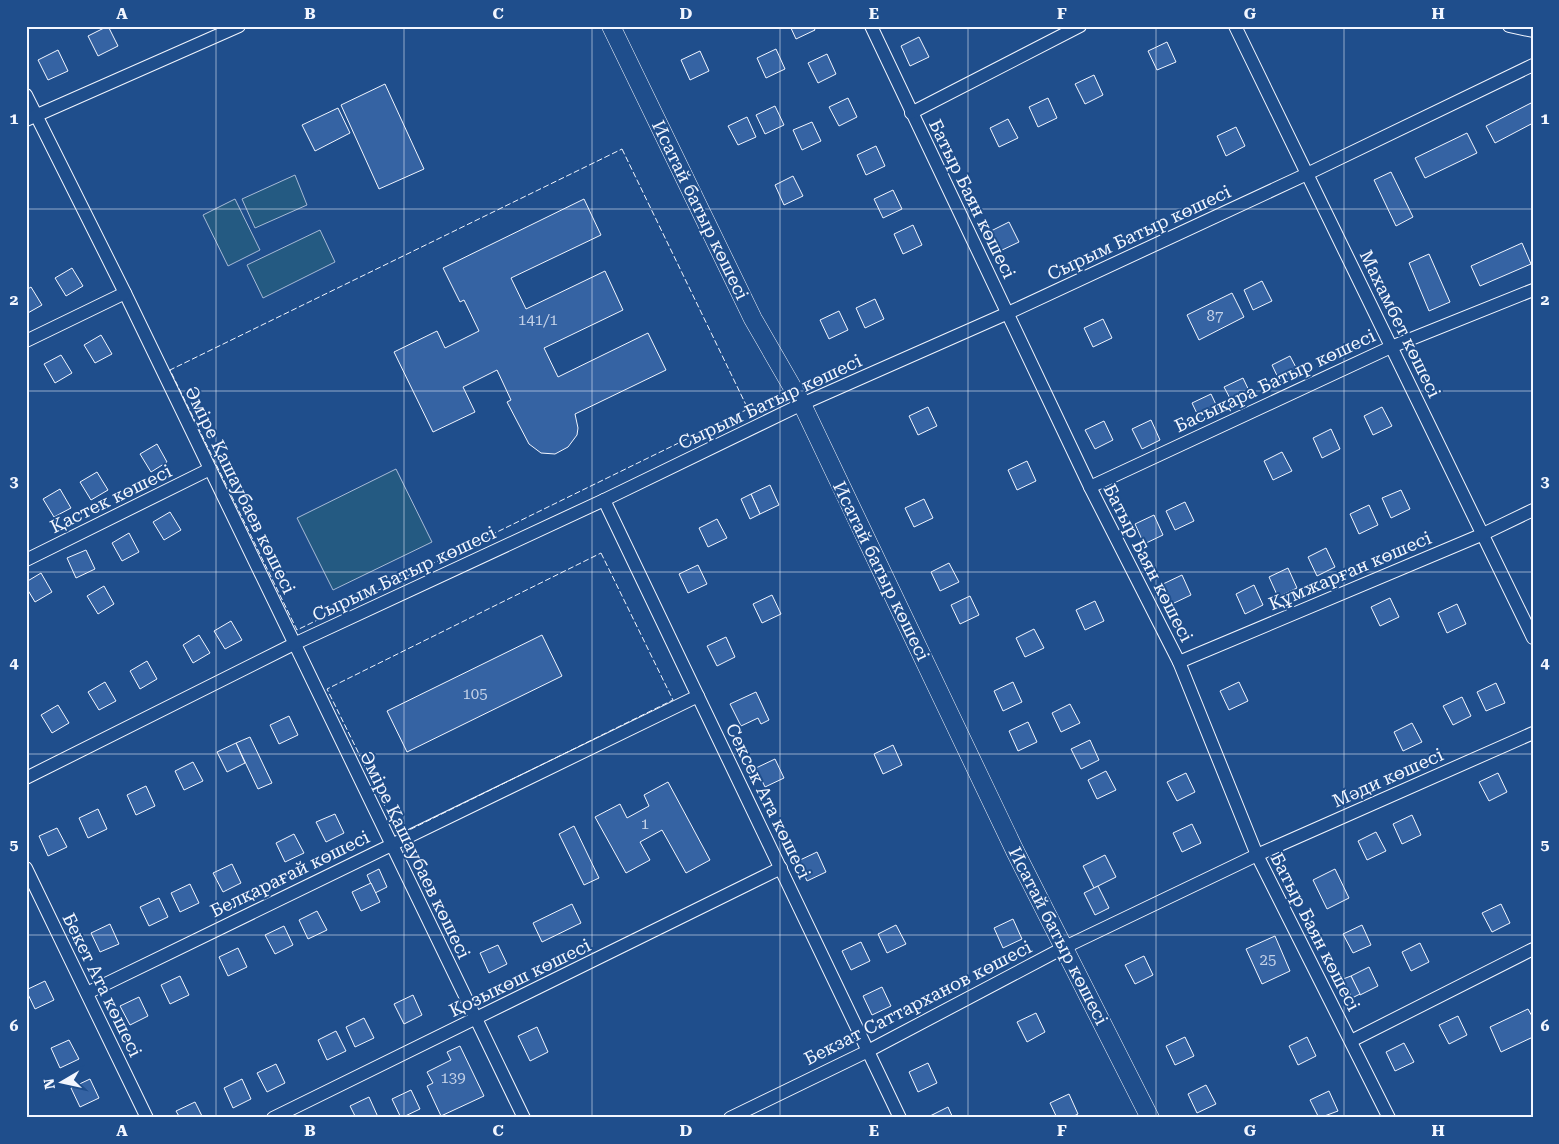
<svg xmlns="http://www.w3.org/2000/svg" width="1559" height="1144" font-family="'Roboto Serif',serif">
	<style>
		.green { fill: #245a82; stroke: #a8bbd7 }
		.building { fill: #3563a3; stroke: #f2f6ff }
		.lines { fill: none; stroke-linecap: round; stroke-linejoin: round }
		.street-casing { stroke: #f2f6ff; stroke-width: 14 }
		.secondary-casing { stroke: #f2f6ff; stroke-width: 19 }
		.street { stroke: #1f4e8c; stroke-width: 12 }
		.secondary { stroke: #1f4e8c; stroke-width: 18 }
		.fence { stroke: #f2f6ff; stroke-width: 1; stroke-dasharray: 6 2.5; stroke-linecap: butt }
		.grid { fill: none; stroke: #f2f6ff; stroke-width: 1; stroke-opacity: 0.55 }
		.labels { text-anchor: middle; stroke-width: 4; stroke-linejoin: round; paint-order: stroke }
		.number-label { font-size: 15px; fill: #c3d1e8 }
		.street-label { font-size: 18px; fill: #f2f6ff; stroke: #1f4e8c }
		.neatline { fill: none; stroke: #f2f6ff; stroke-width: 2 }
		.grid-label { font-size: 16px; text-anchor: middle; font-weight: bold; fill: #f2f6ff }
	</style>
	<rect width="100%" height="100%" fill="#1f4e8c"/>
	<g class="green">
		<polygon points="295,175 307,205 255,228 242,199"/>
		<polygon points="235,199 260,250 228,266 203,215"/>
		<polygon points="320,230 335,262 263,298 247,265"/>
		<polygon points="396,469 432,542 333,590 297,518"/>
	</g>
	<g class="building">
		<polygon points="108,26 118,46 98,56 88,36"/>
		<polygon points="790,26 813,26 815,30 796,39"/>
		<polygon points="919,37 929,57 910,66 901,46"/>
		<polygon points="1167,42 1176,62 1157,70 1148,51"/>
		<polygon points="776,49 785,69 766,78 757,58"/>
		<polygon points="58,50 68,71 48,80 38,60"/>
		<polygon points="700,51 709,71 690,80 681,60"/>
		<polygon points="827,54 836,74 818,83 808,63"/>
		<polygon points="1094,75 1103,95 1085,104 1075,84"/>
		<polygon points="385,84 424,169 379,189 341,105"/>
		<polygon points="848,98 857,117 839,126 829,107"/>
		<polygon points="1048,98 1057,118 1038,127 1029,107"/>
		<polygon points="1533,102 1533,123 1495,143 1486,126"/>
		<polygon points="775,106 784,125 765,134 756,115"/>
		<polygon points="338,108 350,133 315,151 302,125"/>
		<polygon points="747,117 756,137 738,145 728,126"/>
		<polygon points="1008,119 1018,138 999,147 990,128"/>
		<polygon points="812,122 821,141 802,150 793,130"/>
		<polygon points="1236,127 1245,146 1226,156 1217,136"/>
		<polygon points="1467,133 1477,153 1425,178 1415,158"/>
		<polygon points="876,146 885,166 866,175 857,155"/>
		<polygon points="1391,172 1413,217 1396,226 1374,180"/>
		<polygon points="793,176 803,196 784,205 775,185"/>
		<polygon points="893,190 902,209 883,218 874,199"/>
		<polygon points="584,199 601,235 511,278 526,309 605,271 623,310 544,348 558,377 648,333 666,370 575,414 578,428 577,435 568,447 555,454 541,453 529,444 507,402 511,400 497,370 463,387 475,412 433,432 394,352 437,331 445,348 479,331 464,300 460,302 443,268"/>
		<polygon points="1009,222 1019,242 1000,251 991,231"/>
		<polygon points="913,225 922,245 903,254 894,234"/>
		<polygon points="1522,243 1531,264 1480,286 1471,266"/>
		<polygon points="1429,254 1450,302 1429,311 1409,263"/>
		<polygon points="72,268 83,286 66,296 55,278"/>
		<polygon points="1262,281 1272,301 1253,310 1244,290"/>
		<polygon points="31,287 42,305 26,314 26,290"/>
		<polygon points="1232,293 1244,317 1199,340 1187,315"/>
		<polygon points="875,299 884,319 865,328 856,308"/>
		<polygon points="839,311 848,330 829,339 820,320"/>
		<polygon points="1103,319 1112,338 1093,347 1084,328"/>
		<polygon points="101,335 112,354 95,363 84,345"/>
		<polygon points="61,355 72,373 55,383 44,364"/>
		<polygon points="1290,356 1300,375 1281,384 1272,365"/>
		<polygon points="1243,378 1252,397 1234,406 1224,387"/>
		<polygon points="1211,394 1220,413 1201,422 1192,403"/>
		<polygon points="928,407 937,426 918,435 909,416"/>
		<polygon points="1382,407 1392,426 1373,435 1364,416"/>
		<polygon points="1151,420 1160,440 1142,449 1132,429"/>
		<polygon points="1104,421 1113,440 1095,449 1085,430"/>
		<polygon points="1331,429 1340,449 1322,458 1313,438"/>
		<polygon points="157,444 167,462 151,472 140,454"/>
		<polygon points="1282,452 1292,471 1273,480 1264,461"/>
		<polygon points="1027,461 1036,481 1017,490 1008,470"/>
		<polygon points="97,472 108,490 91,500 80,482"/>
		<polygon points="770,485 779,505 760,514 751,494"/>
		<polygon points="60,489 71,508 54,517 43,499"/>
		<polygon points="1401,490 1410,509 1391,518 1382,498"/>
		<polygon points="751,494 760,514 750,519 741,499"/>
		<polygon points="924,499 933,518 914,527 905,508"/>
		<polygon points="1185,502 1194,521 1175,530 1166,511"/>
		<polygon points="1369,505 1378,525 1359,534 1350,514"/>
		<polygon points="170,512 181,530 164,540 153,522"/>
		<polygon points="1154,515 1163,535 1144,544 1135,524"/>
		<polygon points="717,519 727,538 708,547 699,528"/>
		<polygon points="129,533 139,552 122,561 112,543"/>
		<polygon points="1326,548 1335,567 1317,576 1308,557"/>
		<polygon points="86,550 95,569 76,578 67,558"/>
		<polygon points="949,563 959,582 940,591 931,572"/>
		<polygon points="698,565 707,584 688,593 679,574"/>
		<polygon points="1288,568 1297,588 1278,597 1269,577"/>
		<polygon points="41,573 52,592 35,602 26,587 26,582"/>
		<polygon points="1182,575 1191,595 1172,604 1163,584"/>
		<polygon points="1254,585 1263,605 1245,614 1236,594"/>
		<polygon points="104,586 114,604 98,614 87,596"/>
		<polygon points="772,595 781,614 762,623 753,604"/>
		<polygon points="970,596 979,615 960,624 951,605"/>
		<polygon points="1390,598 1399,617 1380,626 1371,607"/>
		<polygon points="1095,601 1104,621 1085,630 1076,610"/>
		<polygon points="1457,604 1466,624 1447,633 1438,613"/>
		<polygon points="231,621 242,640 225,649 214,631"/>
		<polygon points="1034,629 1044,648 1025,657 1016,638"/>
		<polygon points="199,635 210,653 193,663 183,645"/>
		<polygon points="542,635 562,676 407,752 387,711"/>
		<polygon points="726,637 735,657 717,666 707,646"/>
		<polygon points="147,661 157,679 140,689 130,671"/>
		<polygon points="105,682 116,701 99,710 88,692"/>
		<polygon points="1013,682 1022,702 1003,711 994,691"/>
		<polygon points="1239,682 1248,701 1229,710 1220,691"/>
		<polygon points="1496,683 1505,703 1486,711 1477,692"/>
		<polygon points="756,692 769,720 761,724 758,718 741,726 730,704"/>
		<polygon points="1462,697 1471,716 1453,725 1443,706"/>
		<polygon points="1070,704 1080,723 1061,732 1052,713"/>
		<polygon points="58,705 69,723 52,733 41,715"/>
		<polygon points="289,716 298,735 279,744 270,725"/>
		<polygon points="1028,722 1037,742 1018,751 1009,731"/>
		<polygon points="1412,723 1422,742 1403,751 1394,732"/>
		<polygon points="250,737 272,783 258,789 236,743"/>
		<polygon points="1090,740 1099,760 1081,769 1071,749"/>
		<polygon points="236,743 245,763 227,772 217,752"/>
		<polygon points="893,745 902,765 883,774 874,754"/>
		<polygon points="775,759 784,778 765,787 756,768"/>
		<polygon points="193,762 203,781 184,790 175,771"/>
		<polygon points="1106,771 1116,790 1097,799 1088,780"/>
		<polygon points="1186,773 1195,792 1177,801 1167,782"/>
		<polygon points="1498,773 1507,792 1489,801 1479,782"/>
		<polygon points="668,782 710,860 686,873 662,830 640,842 650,860 626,873 595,817 620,804 627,818 649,806 644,795"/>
		<polygon points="146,786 155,806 136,815 127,795"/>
		<polygon points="98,809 107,829 88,838 79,818"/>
		<polygon points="335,814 344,833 326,842 316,822"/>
		<polygon points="1412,815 1421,835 1402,844 1393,824"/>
		<polygon points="1192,824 1201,843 1182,852 1173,833"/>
		<polygon points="574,826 599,878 584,885 559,834"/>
		<polygon points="57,828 67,847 48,856 39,836"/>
		<polygon points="1376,832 1386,851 1367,860 1358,841"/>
		<polygon points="294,834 304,853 285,862 276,843"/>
		<polygon points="817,852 826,872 807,881 798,861"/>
		<polygon points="1105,855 1116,877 1094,888 1083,866"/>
		<polygon points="232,864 241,883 223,892 213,873"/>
		<polygon points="379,869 387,887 375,893 367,875"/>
		<polygon points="1335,869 1349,898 1327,909 1313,880"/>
		<polygon points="371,883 380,902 361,911 352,892"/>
		<polygon points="190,884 199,903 180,912 171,893"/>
		<polygon points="1098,886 1109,908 1095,915 1084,893"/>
		<polygon points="159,898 168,917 149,926 140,907"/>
		<polygon points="572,904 581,923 542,942 533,923"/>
		<polygon points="1501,904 1510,923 1492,932 1482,913"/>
		<polygon points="317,911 327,930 308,939 299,920"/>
		<polygon points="1013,919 1022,939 1003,948 994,928"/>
		<polygon points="110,924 119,944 100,952 91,933"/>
		<polygon points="896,925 906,944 887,953 878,934"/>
		<polygon points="1362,925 1371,945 1353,953 1343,934"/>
		<polygon points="284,926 293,945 275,954 265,935"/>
		<polygon points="1275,936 1290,971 1262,984 1246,949"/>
		<polygon points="861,942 870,961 851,970 842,951"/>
		<polygon points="1420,943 1429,962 1411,971 1402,952"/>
		<polygon points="498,945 507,964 489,973 480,953"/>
		<polygon points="238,948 247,967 228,976 219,957"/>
		<polygon points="1144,956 1153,975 1135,984 1125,965"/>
		<polygon points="1369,967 1378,986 1360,995 1351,976"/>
		<polygon points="180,976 189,995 170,1004 161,985"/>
		<polygon points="1351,976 1360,994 1352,998 1343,979"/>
		<polygon points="45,981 54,1000 35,1009 26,990"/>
		<polygon points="882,987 891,1006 872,1015 863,996"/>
		<polygon points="413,995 422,1015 404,1024 394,1004"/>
		<polygon points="139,997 148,1016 130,1025 120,1006"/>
		<polygon points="1528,1009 1533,1018 1533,1037 1501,1052 1490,1027"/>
		<polygon points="1036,1013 1045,1032 1027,1042 1017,1022"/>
		<polygon points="1458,1016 1467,1035 1449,1044 1439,1025"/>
		<polygon points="364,1018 374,1038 355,1047 346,1027"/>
		<polygon points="537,1027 548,1052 530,1061 518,1036"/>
		<polygon points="336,1031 346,1051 327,1060 318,1040"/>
		<polygon points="1185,1037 1194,1056 1175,1065 1166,1046"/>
		<polygon points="1307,1037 1316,1056 1298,1065 1289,1046"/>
		<polygon points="69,1040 79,1059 60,1068 51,1048"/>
		<polygon points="1404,1043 1414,1062 1395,1071 1386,1052"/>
		<polygon points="460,1046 484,1096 441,1116 427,1086 433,1083 427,1072 451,1060 447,1052"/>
		<polygon points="928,1063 937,1083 918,1092 909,1072"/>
		<polygon points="276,1064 285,1083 267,1092 257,1073"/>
		<polygon points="90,1079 99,1098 80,1107 71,1088"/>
		<polygon points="242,1079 251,1099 233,1108 224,1088"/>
		<polygon points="1206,1085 1216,1104 1197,1113 1188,1094"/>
		<polygon points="411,1090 420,1109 401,1118 392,1099"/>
		<polygon points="1329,1091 1338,1111 1319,1118 1310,1100"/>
		<polygon points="1069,1094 1078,1114 1070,1118 1057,1118 1050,1103"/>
		<polygon points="369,1097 378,1117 356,1118 350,1106"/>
		<polygon points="195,1102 203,1118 180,1118 176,1111"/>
		<polygon points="948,1107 953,1118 931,1118 930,1116"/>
	</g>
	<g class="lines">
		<g class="street-casing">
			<g id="street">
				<polyline points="871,26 1090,487 1179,662 1257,855 1389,1118"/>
				<polyline points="1235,26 1533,638"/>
				<polyline points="1509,26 1533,31"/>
				<polyline points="26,95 125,293 524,1118"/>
				<polyline points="911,113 1080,26"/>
				<polyline points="26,120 239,26"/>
				<polyline points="26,341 125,293"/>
				<polyline points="1090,487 1391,347 1533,290"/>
				<polyline points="604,500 900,1118"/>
				<polyline points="26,560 210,469"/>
				<polyline points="1179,662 1481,535 1533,510"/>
				<polyline points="26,778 294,644 604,500 802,404 1008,313 1307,174 1533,65"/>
				<polyline points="26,868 147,1118"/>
				<polyline points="87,993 698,696"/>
				<polyline points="1351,1041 1533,949"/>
				<polyline points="273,1118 781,868"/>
				<polyline points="730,1118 868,1051 1065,947 1257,855 1533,733"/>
			</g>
		</g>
		<g class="secondary-casing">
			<polyline id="secondary" points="611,26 753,319 802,404 1015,851 1150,1118"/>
		</g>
		<use href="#street" class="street"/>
		<use href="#secondary" class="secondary"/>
		<g class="fence">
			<polygon points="622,149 748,409 297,630 170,370"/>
			<polygon points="601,553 673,700 399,835 327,689"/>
		</g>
	</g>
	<path class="grid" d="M216,26V1118M404,26V1118M592,26V1118M780,26V1118M968,26V1118M1156,26V1118M1344,26V1118M26,209H1533M26,391H1533M26,572H1533M26,754H1533M26,935H1533"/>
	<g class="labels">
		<g class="number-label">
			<text x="1215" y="321">87</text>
			<text x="538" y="325">141/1</text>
			<text x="475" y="699">105</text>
			<text x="645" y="829">1</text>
			<text x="1268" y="965">25</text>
			<text x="453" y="1083">139</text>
		</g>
		<g class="street-label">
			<text transform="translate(972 199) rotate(64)" y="6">Батыр Баян көшесі</text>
			<text transform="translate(700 210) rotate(64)" y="6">Исатай батыр көшесі</text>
			<text transform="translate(1139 233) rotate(-25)" y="6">Сырым Батыр көшесі</text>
			<text transform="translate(1400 324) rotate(64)" y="6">Махамбет көшесі</text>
			<text transform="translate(1275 381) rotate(-25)" y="6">Басықара Батыр көшесі</text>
			<text transform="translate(770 402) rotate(-25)" y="6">Сырым Батыр көшесі</text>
			<text transform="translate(240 490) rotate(64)" y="6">Әміре Қашаубаев көшесі</text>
			<text transform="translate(111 499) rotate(-26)" y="6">Қастек көшесі</text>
			<text transform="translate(1148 563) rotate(63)" y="6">Батыр Баян көшесі</text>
			<text transform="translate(881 571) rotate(64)" y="6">Исатай батыр көшесі</text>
			<text transform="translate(1350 571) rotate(-23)" y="6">Құмжарған көшесі</text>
			<text transform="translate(404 574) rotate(-25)" y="6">Сырым Батыр көшесі</text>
			<text transform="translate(1388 778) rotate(-24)" y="6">Мәди көшесі</text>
			<text transform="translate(768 801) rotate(64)" y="6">Сексек Ата көшесі</text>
			<text transform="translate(415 855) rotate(64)" y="6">Әміре Қашаубаев көшесі</text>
			<text transform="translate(290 874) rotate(-26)" y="6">Белқарағай көшесі</text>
			<text transform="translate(1315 932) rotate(63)" y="6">Батыр Баян көшесі</text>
			<text transform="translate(1058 936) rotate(63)" y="6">Исатай батыр көшесі</text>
			<text transform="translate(520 978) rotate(-26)" y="6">Қозыкөш көшесі</text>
			<text transform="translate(102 985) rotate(64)" y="6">Бекет Ата көшесі</text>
			<text transform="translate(918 1003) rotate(-27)" y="6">Бекзат Саттарханов көшесі</text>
		</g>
	</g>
	<rect width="1559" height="1144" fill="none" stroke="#1f4e8c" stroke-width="55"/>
	<g transform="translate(62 1082) rotate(261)" stroke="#1f4e8c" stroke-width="4" paint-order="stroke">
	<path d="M0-4L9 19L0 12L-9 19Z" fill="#f2f6ff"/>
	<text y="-8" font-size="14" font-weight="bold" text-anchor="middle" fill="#f2f6ff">N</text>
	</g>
	<rect x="28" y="28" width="1504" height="1088" class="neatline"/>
	<g class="grid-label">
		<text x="122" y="19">A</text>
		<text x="310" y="19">B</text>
		<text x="498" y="19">C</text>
		<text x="686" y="19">D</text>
		<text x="874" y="19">E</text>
		<text x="1062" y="19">F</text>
		<text x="1250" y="19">G</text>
		<text x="1438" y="19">H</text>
		<text x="14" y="124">1</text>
		<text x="1545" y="124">1</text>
		<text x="14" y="305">2</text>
		<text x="1545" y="305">2</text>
		<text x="14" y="487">3</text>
		<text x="1545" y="487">3</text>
		<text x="14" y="668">4</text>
		<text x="1545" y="668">4</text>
		<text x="14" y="850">5</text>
		<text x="1545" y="850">5</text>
		<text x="14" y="1031">6</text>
		<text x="1545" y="1031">6</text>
		<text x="122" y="1136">A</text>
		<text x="310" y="1136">B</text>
		<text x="498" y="1136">C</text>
		<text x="686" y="1136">D</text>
		<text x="874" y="1136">E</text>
		<text x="1062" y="1136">F</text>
		<text x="1250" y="1136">G</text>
		<text x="1438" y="1136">H</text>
	</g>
</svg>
